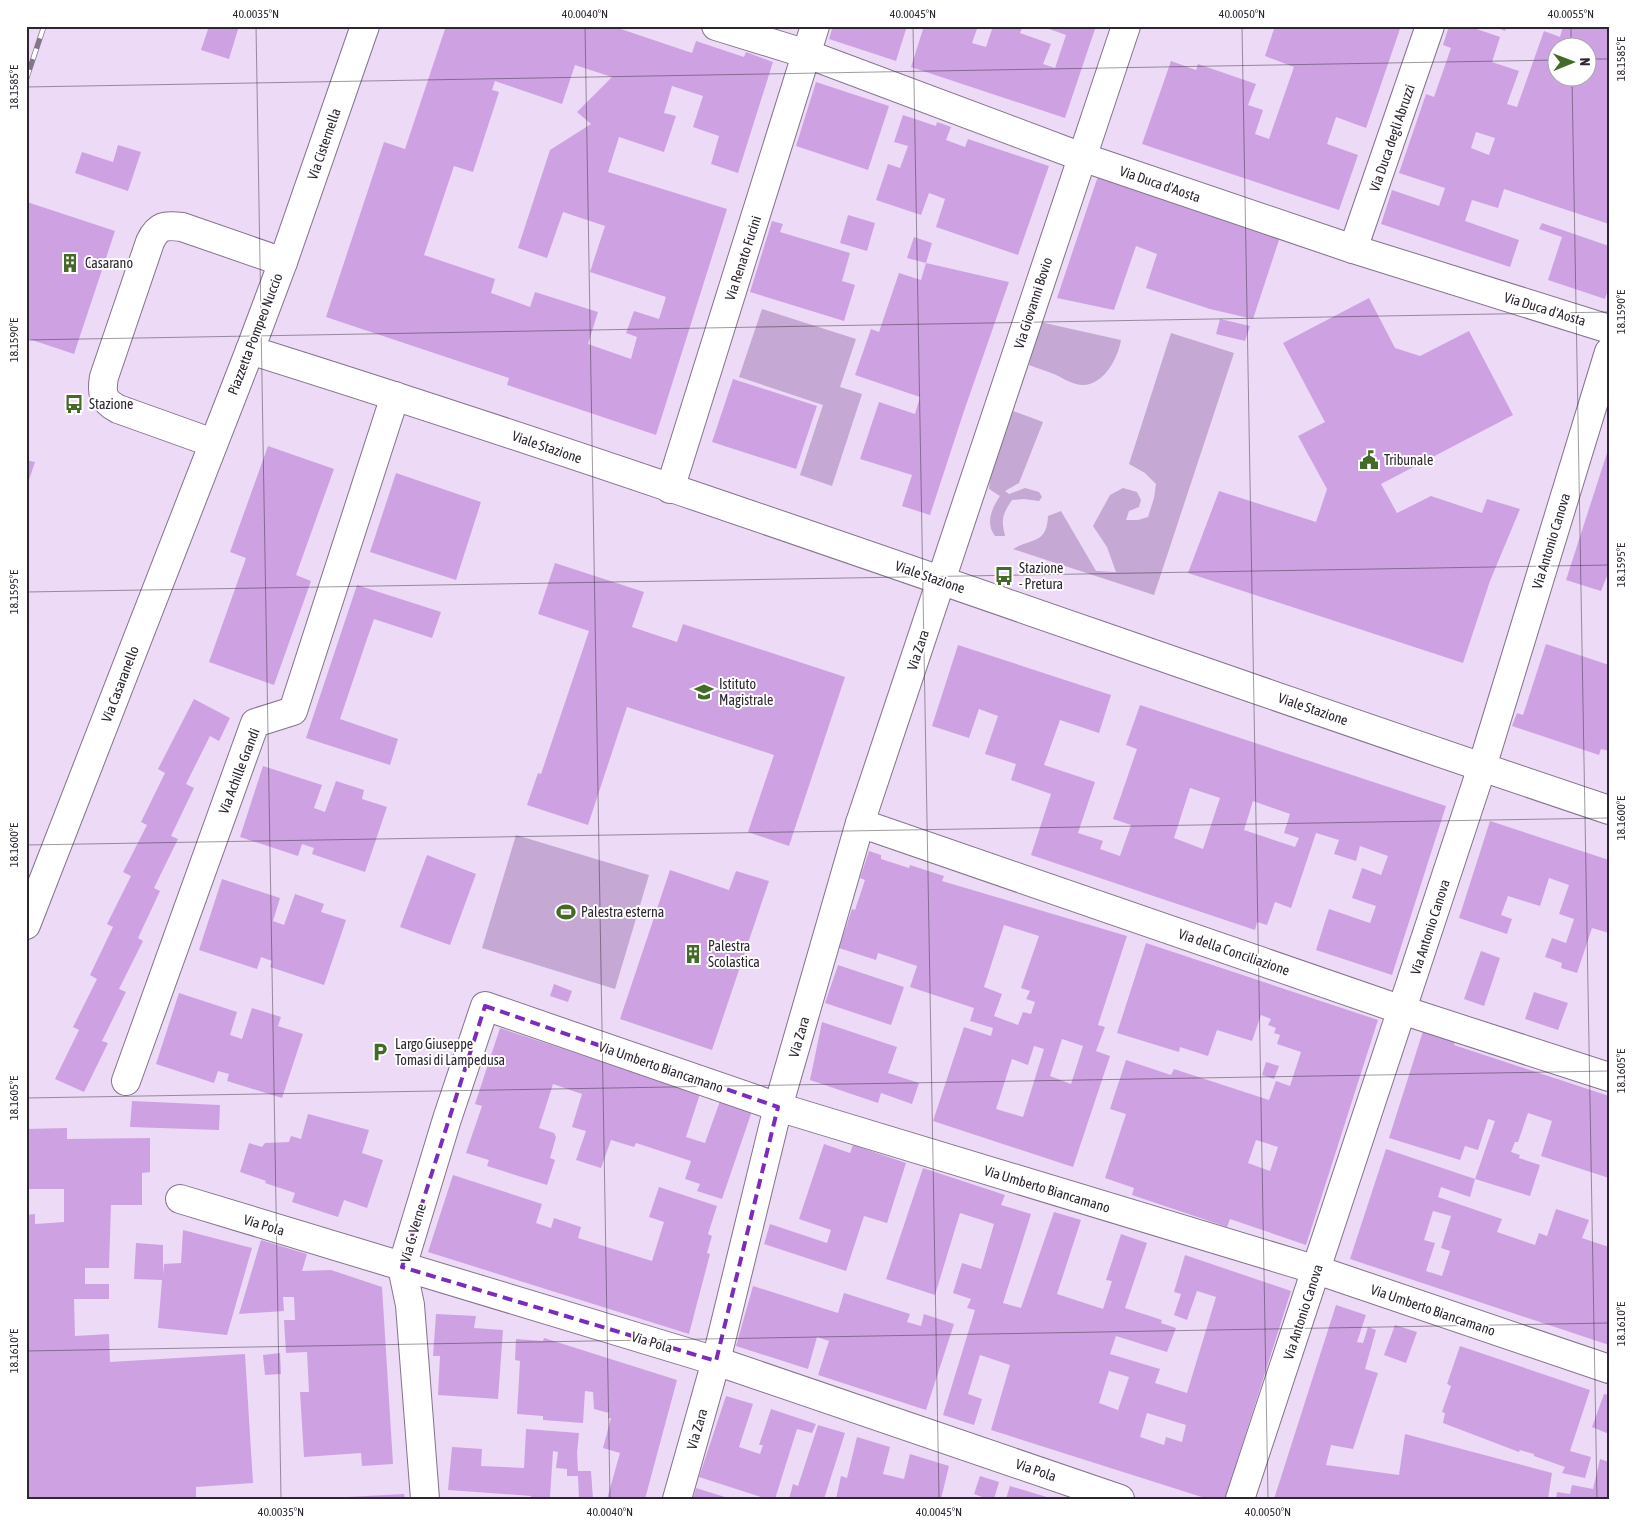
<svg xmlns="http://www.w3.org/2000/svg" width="1635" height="1525" font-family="'Asap Condensed',sans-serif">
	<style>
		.green { fill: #c5a8d3 }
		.building { fill: #cea2e2; fill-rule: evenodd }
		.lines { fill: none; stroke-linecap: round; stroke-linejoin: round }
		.minor-casing { stroke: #84738c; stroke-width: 30 }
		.minor { stroke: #fff; stroke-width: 28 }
		.rail-casing { stroke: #827688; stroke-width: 5.5 }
		.rail { stroke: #fff; stroke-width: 4; stroke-dasharray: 11; stroke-linecap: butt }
		.marked { fill: none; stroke: #7b2cbf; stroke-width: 4; stroke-dasharray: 10 6; stroke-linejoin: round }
		.ticks { fill: none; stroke: #2d2630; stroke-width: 1; stroke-opacity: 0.45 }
		.labels { text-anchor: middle; stroke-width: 4; stroke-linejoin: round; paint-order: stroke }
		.street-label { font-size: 14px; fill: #2d2630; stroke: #fff }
		.poi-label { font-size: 14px; fill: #2d2630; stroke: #fff; text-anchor: start }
		.neatline { fill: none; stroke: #2d2630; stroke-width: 2 }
		.ticks-label { font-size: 12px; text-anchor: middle; fill: #2d2630 }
	</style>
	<rect width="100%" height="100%" fill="#eddaf6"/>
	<g class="green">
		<polygon points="762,309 856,339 840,387 862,394 832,486 800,475 823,405 739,377"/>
		<path d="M1040,322L1121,340C1118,359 1101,391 1076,384C1068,382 1061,377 1054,374C1046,371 1037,368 1029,365Z"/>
		<path d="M1171,333L1234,353L1154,595L1013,549C1032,538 1047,544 1048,516L1061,511L1096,571L1116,572L1107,547L1093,526L1110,495L1123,488L1137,492L1141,500L1139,507L1129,511L1126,520H1138L1148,517L1154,498L1156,484L1145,473L1129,464Z"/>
		<path d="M1013,411L1043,422L1019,483L1005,491L1009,494L1025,488L1039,492L1042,497L1039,501L1024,499L1012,500C1002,515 1001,519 1005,536H995C985,523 992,508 1000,496L989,489L990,477Z"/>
		<polygon points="516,835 649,875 615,989 482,948"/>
	</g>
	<g class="building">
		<polygon points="209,26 239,26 229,59 201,50"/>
		<path d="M446,26H612L692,53L696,41L744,57L746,52L773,62L738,173L711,164L719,136L693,127L703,96L672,86L664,113L676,116L664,152L619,137L608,172L727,209L656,435L507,385L509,378L326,317L384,142L405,149ZM575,65L612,77L577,112L591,124L550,150L518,248L547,258L563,212L605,226L590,272L666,297L659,319L634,311L626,333L637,337L631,359L588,344L598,312L535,292L530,307L491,293L495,279L424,255L454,166L473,172L499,92L492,90L495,81L562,104Z"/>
		<polygon points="833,26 907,26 896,61 829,39"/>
		<polygon points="924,26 978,26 972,43 986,47 993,26 1023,26 1020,33 1051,44 1043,64 1055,68 1066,35 1041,26 1096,26 1065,118 911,67"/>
		<polygon points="1275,26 1401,26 1366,128 1336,117 1327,144 1358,155 1339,210 1142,144 1171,61 1196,70 1198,64 1256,84 1248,105 1263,110 1255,134 1269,139 1294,67 1265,56"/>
		<path d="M1449,26H1468L1500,37L1492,62L1519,71L1507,104L1517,107L1544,31L1560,37L1563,26H1609V224L1504,189L1498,208L1472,200L1465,221L1519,240L1510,267L1381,224L1392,190L1439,206L1445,188L1399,173L1426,94L1434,97L1451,48L1443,45ZM1558,48H1588V78H1558ZM1476,132L1495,138L1489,155L1471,148Z"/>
		<polygon points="1494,26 1507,26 1505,31"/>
		<polygon points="816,82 889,106 868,170 796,146"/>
		<polygon points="903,115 936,126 937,122 951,127 946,140 965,147 968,139 1049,166 1018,255 936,227 945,199 929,193 921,215 876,200 888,164 900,168 908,146 894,142"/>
		<polygon points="118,145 141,152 128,191 75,173 82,152 113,162"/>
		<polygon points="1098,176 1280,237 1253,319 1210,309 1146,288 1157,254 1136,246 1114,310 1057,298"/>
		<polygon points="27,202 115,231 74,354 26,338"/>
		<polygon points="848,215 875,223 867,251 840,243"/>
		<polygon points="772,221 783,224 780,232 850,253 842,281 855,285 844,321 750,292"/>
		<polygon points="1542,223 1609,246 1609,287 1605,299 1548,280 1562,237 1539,229"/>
		<polygon points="914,237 932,243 926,263 1009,282 964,411 930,515 902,506 912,475 860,459 879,402 915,414 920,397 855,375 871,329 879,332 899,273 921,280 926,263 907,258"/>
		<polygon points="1369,298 1395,348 1420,356 1469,331 1513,415 1381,484 1397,513 1431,496 1482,513 1487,499 1520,509 1490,581 1463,663 1188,573 1219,491 1316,522 1327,489 1298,436 1325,422 1283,343"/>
		<polygon points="1220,319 1250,326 1245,341 1216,334"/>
		<polygon points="733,379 817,406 796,469 712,442"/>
		<polygon points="268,446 334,469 296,575 311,581 274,685 209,662 246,558 230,552"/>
		<polygon points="1608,450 1609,571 1601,591 1566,580"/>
		<polygon points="26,460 35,462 27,486 26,486"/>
		<polygon points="396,473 481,502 456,580 370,552"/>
		<polygon points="555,563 644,592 632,627 677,642 683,624 845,677 789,846 748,832 774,755 627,707 588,825 527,805 538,773 541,774 589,631 538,614"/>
		<polygon points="357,585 441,612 432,638 374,619 367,639 340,719 398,739 390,765 306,738"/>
		<polygon points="1546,644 1609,665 1609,751 1601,749 1599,755 1512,726 1517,713 1523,715"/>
		<path d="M958,645L1111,695L1099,733L1060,720L1044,765L1095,782L1078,833L1103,841L1100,849L1120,856L1131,825L1113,819L1137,749L1126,745L1140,705L1446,806L1392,975L1316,950L1329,909L1370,923L1376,906L1352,898L1362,868L1381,875L1388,856L1360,846L1356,861L1334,854L1339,840L1316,833L1291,908L1275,902L1267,925L1257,922L1255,930L1031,855L1051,794L1011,780L1016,764L985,754L998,716L979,709L969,738L932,726ZM1190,788L1220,798L1203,849L1174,838ZM1253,801L1290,814L1284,833L1299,838L1295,847L1244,830Z"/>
		<polygon points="194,699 230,718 219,741 210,736 186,784 194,788 171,836 178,839 154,888 160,891 138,938 143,941 119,989 126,992 102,1041 108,1043 84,1092 55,1079 79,1030 73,1027 97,979 90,975 113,927 107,924 131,876 123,872 147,825 141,822 165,773 158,769"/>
		<polygon points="263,766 322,785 314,808 325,812 336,781 364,790 362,799 387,807 365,872 312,854 314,848 302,844 298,856 240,837"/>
		<polygon points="1490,821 1609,860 1609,933 1592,928 1577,973 1561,968 1562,963 1545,957 1552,938 1566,943 1574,919 1559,914 1569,885 1549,878 1540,906 1508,896 1501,915 1512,919 1507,934 1459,918"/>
		<path d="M869,851L881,855V859L909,868L910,865L944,876L942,881L1127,936L1098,1025L1105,1027L1096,1051L1110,1056L1073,1167L933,1121L964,1027L991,1036L993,1028L970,1021L974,1008L910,987L917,966L878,953L876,960L839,948L852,909L855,910L865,880L860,878ZM1004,925L1039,936L1021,988L1030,991L1026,999L1035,1002L1031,1014L1023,1012L1018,1025L994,1016L1002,994L984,987ZM1062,1039L1083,1046L1071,1084L1050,1076ZM1034,1046L1044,1049L1023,1117L996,1109L1012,1059L1028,1065Z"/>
		<polygon points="427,855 476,874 450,945 400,927"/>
		<polygon points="670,870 729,890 736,871 769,881 712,1050 620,1019"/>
		<polygon points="222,879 280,898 273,921 284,925 295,894 324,904 321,912 346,920 324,985 270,967 272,961 261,957 257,969 199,950"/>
		<path d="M1146,943L1378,1020L1306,1245L1230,1219L1227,1227L1132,1195L1134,1188L1105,1178L1126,1114L1110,1109L1126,1060L1171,1075L1174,1069L1269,1100L1276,1081L1290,1086L1301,1052L1277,1044L1280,1035L1274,1033L1276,1028L1268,1025L1271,1019L1261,1015L1252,1041L1217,1030L1208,1056L1180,1047L1179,1052L1117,1033ZM1256,1140L1278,1147L1270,1171L1248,1163Z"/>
		<polygon points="1481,951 1500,958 1484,1006 1464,999"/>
		<polygon points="838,965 904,987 891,1025 825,1003"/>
		<polygon points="554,984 572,991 568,1002 550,996"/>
		<polygon points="1534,992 1568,1003 1558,1030 1525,1019"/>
		<polygon points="179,993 237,1012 230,1035 242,1039 252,1008 281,1017 278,1026 303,1034 282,1098 227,1081 229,1074 218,1071 214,1083 156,1064"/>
		<polygon points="822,1022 897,1047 888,1073 919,1083 912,1104 881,1093 878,1103 810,1080"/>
		<polygon points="500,1028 700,1094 686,1137 705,1143 720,1101 752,1111 722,1199 697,1191 700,1184 685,1179 691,1161 636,1143 634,1147 611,1140 601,1168 576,1160 586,1131 572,1127 582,1094 553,1084 539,1128 554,1133 556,1137 550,1158 555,1160 547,1185 487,1166 489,1160 466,1153 482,1106 475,1104"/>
		<polygon points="1423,1031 1455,1042 1454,1045 1609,1096 1609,1178 1541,1156 1552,1121 1528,1113 1518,1142 1515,1142 1511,1152 1520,1155 1519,1158 1540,1165 1530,1196 1475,1179 1495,1121 1488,1119 1478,1150 1465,1146 1460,1160 1389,1138"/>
		<polygon points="1266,1062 1279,1066 1274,1079 1262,1075"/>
		<polygon points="132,1101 220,1105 219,1130 130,1127"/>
		<polygon points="308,1114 369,1130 362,1153 383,1160 367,1208 344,1200 338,1217 292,1202 295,1193 265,1183 266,1181 240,1172 249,1143 262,1147 265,1143 289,1142 291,1136 301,1139"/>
		<polygon points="67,1128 67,1139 150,1138 150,1172 142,1173 142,1205 111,1205 109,1268 85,1268 85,1284 109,1284 109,1299 74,1299 75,1336 109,1334 110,1362 245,1354 253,1483 196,1487 196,1499 26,1499 26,1215 35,1214 35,1224 64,1222 64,1189 26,1189 26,1129"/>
		<polygon points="824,1144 850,1153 853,1145 906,1163 887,1223 864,1216 846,1271 764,1244 770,1224 827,1243 831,1230 799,1219"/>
		<path d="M1386,1149L1475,1179L1470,1197L1441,1187L1438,1197L1502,1219L1497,1232L1535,1245L1539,1233L1547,1236L1556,1209L1589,1220L1582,1238L1609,1247V1345L1350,1259ZM1433,1211L1451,1216L1441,1248L1450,1251L1442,1276L1426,1271L1435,1243L1424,1240Z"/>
		<path d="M923,1168L1005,1195L1001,1205L1031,1214L1003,1303L1021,1308L1054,1212L1081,1220L1057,1294L1103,1309L1112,1281L1106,1280L1121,1234L1147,1243L1125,1308L1162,1320L1161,1323L1176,1328L1167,1352L1116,1336L1110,1354L1160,1369L1155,1383L1187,1393L1216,1297L1197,1291L1187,1320L1174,1315L1181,1294L1174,1292L1185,1255L1291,1291L1225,1499H1208L991,1430L1010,1365L980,1355L968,1394L982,1399L974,1425L943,1415L975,1310L967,1308L971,1299L953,1293L962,1263L981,1269L994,1224L960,1213L935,1295L886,1279ZM1109,1371L1129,1377L1118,1410L1099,1403ZM1147,1413L1186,1425L1182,1442L1166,1437L1164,1445L1140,1437Z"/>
		<polygon points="453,1175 542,1204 536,1223 551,1228 554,1218 581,1227 578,1238 652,1261 664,1222 649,1217 659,1187 717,1206 708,1234 712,1236 707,1253 710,1254 689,1334 428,1252"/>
		<polygon points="183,1230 252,1248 227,1335 158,1328 162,1280 134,1279 136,1243 163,1245 163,1275 164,1264 181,1263"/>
		<polygon points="261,1240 307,1254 302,1271 331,1270 382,1287 393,1464 362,1466 361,1453 304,1457 300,1392 309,1392 307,1352 286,1353 284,1320 295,1320 294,1297 283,1297 284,1311 239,1314"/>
		<polygon points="753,1286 838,1313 844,1293 910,1314 907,1322 921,1326 924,1314 954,1324 926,1410 818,1375 829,1341 817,1337 808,1369 736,1346"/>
		<polygon points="1336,1305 1366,1315 1357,1342 1363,1343 1368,1327 1376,1330 1365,1369 1378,1373 1353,1449 1331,1445 1326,1465 1399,1475 1405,1434 1552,1473 1548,1499 1274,1499"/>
		<polygon points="436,1314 476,1316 474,1328 503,1330 498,1399 438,1395 440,1356 433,1356"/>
		<polygon points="1395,1325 1417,1332 1406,1363 1384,1355"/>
		<polygon points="544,1338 677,1380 645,1499 607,1499 620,1453 603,1448 611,1418 608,1418 609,1413 594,1409 593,1392 585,1391 583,1423 543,1420 543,1416 517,1414 520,1361 515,1360 516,1339 543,1341"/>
		<polygon points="1460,1346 1590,1390 1570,1451 1591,1457 1585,1478 1562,1473 1565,1467 1534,1456 1534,1454 1520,1450 1519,1452 1443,1423 1445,1413 1442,1412 1451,1386 1447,1384"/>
		<polygon points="280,1353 281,1374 265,1375 263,1355"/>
		<polygon points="1604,1394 1609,1395 1609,1434 1592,1427"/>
		<polygon points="726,1396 753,1404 739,1447 760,1454 763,1445 759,1445 771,1409 816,1424 812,1433 797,1429 775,1499 767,1499 699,1477"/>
		<polygon points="818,1425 845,1433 824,1499 789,1499 793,1484 798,1486"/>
		<polygon points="526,1429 579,1433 577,1453 578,1471 591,1471 593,1499 579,1499 578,1476 567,1476 567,1469 556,1468 558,1452 553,1451 550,1497 558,1497 558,1499 530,1499 531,1496 448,1490 452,1447 482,1449 481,1466 524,1468"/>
		<polygon points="857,1437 890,1447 883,1474 904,1479 910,1454 949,1466 941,1499 836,1499 841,1476 847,1478"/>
		<polygon points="1600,1459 1609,1462 1609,1499 1556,1499 1557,1492 1570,1494 1572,1485 1593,1489"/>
		<polygon points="980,1476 999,1482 994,1499 987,1499 974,1494"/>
		<polygon points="1010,1486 1050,1498 1050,1499 1006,1499"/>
		<polygon points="696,1488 728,1498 728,1499 693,1499"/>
		<polygon points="404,1494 405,1499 348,1499 348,1497"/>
	</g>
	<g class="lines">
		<g class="minor-casing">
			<g id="minor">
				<polyline points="716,26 807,54 1082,157 1353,249 1609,329"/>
				<polyline points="1353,249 1430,26"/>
				<path d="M250,350C706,493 1155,658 1609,810"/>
				<path d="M213,443L118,409C103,401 101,394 104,377L150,242C158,225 165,225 182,227L283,262"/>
				<polyline points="670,489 815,26"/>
				<polyline points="860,823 1402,1010 1609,1077"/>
				<polyline points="26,925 250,350 283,262 365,26"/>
				<polyline points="126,1081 255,723 293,711 395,396"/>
				<polyline points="180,1199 716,1361 1120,1499"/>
				<polyline points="425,1499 410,1305 402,1267 447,1119 485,1006 778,1107 1317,1270 1609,1369"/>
				<polyline points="677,1499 716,1361 778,1107 860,823 1126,26"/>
				<polyline points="1240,1499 1482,767 1609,352"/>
			</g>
		</g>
		<use href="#minor" class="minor"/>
		<g class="rail-casing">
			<polyline id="rail" points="26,80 44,26"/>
		</g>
		<use href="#rail" class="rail"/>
	</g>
	<path class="marked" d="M485,1006L778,1107L716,1361L402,1267Z"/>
	<path class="ticks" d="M256,26L281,1499M585,26L610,1499M913,26L939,1499M1242,26L1268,1499M1571,26V48M1588,59H1609M1572,78L1597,1499M26,87L1558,60M26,340L1609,312M26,592L1609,565M26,845L1609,818M26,1098L1609,1071M26,1351L1609,1323"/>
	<defs>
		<g id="building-bare" transform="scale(1.5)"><path d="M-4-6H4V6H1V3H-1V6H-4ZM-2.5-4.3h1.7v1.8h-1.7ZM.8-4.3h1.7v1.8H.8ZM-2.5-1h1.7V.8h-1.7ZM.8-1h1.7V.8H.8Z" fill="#436b27" stroke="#fff" stroke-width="2.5" paint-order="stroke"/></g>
		<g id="bus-bare" transform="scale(1.5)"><path d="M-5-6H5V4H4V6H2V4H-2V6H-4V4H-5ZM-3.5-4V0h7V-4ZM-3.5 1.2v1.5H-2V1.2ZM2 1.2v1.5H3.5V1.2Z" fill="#436b27" stroke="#fff" stroke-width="2.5" paint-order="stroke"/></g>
		<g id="civic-bare" transform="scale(1.5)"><path d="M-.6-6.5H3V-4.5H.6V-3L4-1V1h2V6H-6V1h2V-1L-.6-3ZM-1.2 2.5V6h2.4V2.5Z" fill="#436b27" stroke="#fff" stroke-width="2.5" paint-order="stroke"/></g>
		<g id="school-bare" transform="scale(1.5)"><path d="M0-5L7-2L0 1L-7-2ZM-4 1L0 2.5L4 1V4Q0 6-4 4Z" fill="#436b27" stroke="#fff" stroke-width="2.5" paint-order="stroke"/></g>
		<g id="stadium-bare" transform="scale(1.5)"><path d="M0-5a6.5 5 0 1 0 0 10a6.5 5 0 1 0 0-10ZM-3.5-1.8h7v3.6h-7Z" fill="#436b27" stroke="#fff" stroke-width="2.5" paint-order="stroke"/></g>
		<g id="parking-bare" transform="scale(1.5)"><path d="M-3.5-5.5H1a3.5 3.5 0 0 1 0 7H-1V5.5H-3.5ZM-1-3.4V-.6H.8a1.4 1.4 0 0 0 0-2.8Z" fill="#436b27" stroke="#fff" stroke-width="2.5" paint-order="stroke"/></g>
	</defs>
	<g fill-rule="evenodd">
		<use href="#building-bare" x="70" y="263"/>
		<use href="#bus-bare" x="74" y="404"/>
		<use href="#civic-bare" x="1369" y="460"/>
		<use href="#bus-bare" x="1004" y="576"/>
		<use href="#school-bare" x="704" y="692"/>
		<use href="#stadium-bare" x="566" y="912"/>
		<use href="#building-bare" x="693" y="954"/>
		<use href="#parking-bare" x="380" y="1052"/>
	</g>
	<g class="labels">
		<g class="street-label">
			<text transform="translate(1392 138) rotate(-71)" y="5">Via Duca degli Abruzzi</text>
			<text transform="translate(324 144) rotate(-71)" y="5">Via Cisternella</text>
			<text transform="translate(1160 184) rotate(19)" y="5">Via Duca d'Aosta</text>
			<text transform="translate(743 258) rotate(-72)" y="5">Via Renato Fucini</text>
			<text transform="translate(1033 303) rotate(-72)" y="5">Via Giovanni Bovio</text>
			<text transform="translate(1545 309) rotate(17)" y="5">Via Duca d'Aosta</text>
			<text transform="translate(255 334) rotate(-69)" y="5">Piazzetta Pompeo Nuccio</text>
			<text transform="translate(547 447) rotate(19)" y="5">Viale Stazione</text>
			<text transform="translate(1551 541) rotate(-73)" y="5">Via Antonio Canova</text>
			<text transform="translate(930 577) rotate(19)" y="5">Viale Stazione</text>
			<text transform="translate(918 650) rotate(-72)" y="5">Via Zara</text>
			<text transform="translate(120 684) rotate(-69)" y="5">Via Casaranello</text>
			<text transform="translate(1313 709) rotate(19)" y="5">Viale Stazione</text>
			<text transform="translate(239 771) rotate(-69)" y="5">Via Achille Grandi</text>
			<text transform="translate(1430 927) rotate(-72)" y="5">Via Antonio Canova</text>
			<text transform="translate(1234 952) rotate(19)" y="5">Via della Conciliazione</text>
			<text transform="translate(799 1037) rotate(-74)" y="5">Via Zara</text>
			<text transform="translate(661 1067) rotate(19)" y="5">Via Umberto Biancamano</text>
			<text transform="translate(1047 1189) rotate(17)" y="5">Via Umberto Biancamano</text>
			<text transform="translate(264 1225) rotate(17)" y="5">Via Pola</text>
			<text transform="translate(413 1233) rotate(-74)" y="5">Via G. Verne</text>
			<text transform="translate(1433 1310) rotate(19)" y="5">Via Umberto Biancamano</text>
			<text transform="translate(1303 1312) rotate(-72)" y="5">Via Antonio Canova</text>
			<text transform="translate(652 1342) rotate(17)" y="5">Via Pola</text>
			<text transform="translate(697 1429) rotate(-74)" y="5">Via Zara</text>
			<text transform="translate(1036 1470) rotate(19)" y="5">Via Pola</text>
		</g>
		<g class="poi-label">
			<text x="85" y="268">Casarano</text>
			<text x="89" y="409">Stazione</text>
			<text x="1384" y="465">Tribunale</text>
			<text x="1019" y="573">Stazione<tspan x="1019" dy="16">- Pretura</tspan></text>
			<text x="719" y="689">Istituto<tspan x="719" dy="16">Magistrale</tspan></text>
			<text x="581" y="917">Palestra esterna</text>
			<text x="708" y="951">Palestra<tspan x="708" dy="16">Scolastica</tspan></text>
			<text x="395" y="1049">Largo Giuseppe<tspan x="395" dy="16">Tomasi di Lampedusa</tspan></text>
		</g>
	</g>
	<rect width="1635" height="1525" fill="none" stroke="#ffffff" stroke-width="55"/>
	<g transform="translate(1572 62) rotate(89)"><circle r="24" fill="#ffffff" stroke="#aba8ac"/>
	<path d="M0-4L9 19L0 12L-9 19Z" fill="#436b27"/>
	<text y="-8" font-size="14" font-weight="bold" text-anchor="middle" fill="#2d2630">N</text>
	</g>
	<rect x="28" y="28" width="1580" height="1470" class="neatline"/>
	<g class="ticks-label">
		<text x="256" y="18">40.0035°N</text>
		<text x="585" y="18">40.0040°N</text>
		<text x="913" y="18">40.0045°N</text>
		<text x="1242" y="18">40.0050°N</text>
		<text x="1571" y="18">40.0055°N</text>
		<text transform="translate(1621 59) rotate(-90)" y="4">18.1585°E</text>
		<text transform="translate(14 87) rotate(-90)" y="4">18.1585°E</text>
		<text transform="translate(1621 312) rotate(-90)" y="4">18.1590°E</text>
		<text transform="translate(14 340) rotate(-90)" y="4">18.1590°E</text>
		<text transform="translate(1621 565) rotate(-90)" y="4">18.1595°E</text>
		<text transform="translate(14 592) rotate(-90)" y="4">18.1595°E</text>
		<text transform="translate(1621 818) rotate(-90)" y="4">18.1600°E</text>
		<text transform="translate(14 845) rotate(-90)" y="4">18.1600°E</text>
		<text transform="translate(1621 1071) rotate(-90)" y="4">18.1605°E</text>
		<text transform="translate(14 1098) rotate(-90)" y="4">18.1605°E</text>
		<text transform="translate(1621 1324) rotate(-90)" y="4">18.1610°E</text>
		<text transform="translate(14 1351) rotate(-90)" y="4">18.1610°E</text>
		<text x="281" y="1516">40.0035°N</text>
		<text x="610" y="1516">40.0040°N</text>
		<text x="939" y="1516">40.0045°N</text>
		<text x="1268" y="1516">40.0050°N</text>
	</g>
</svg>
